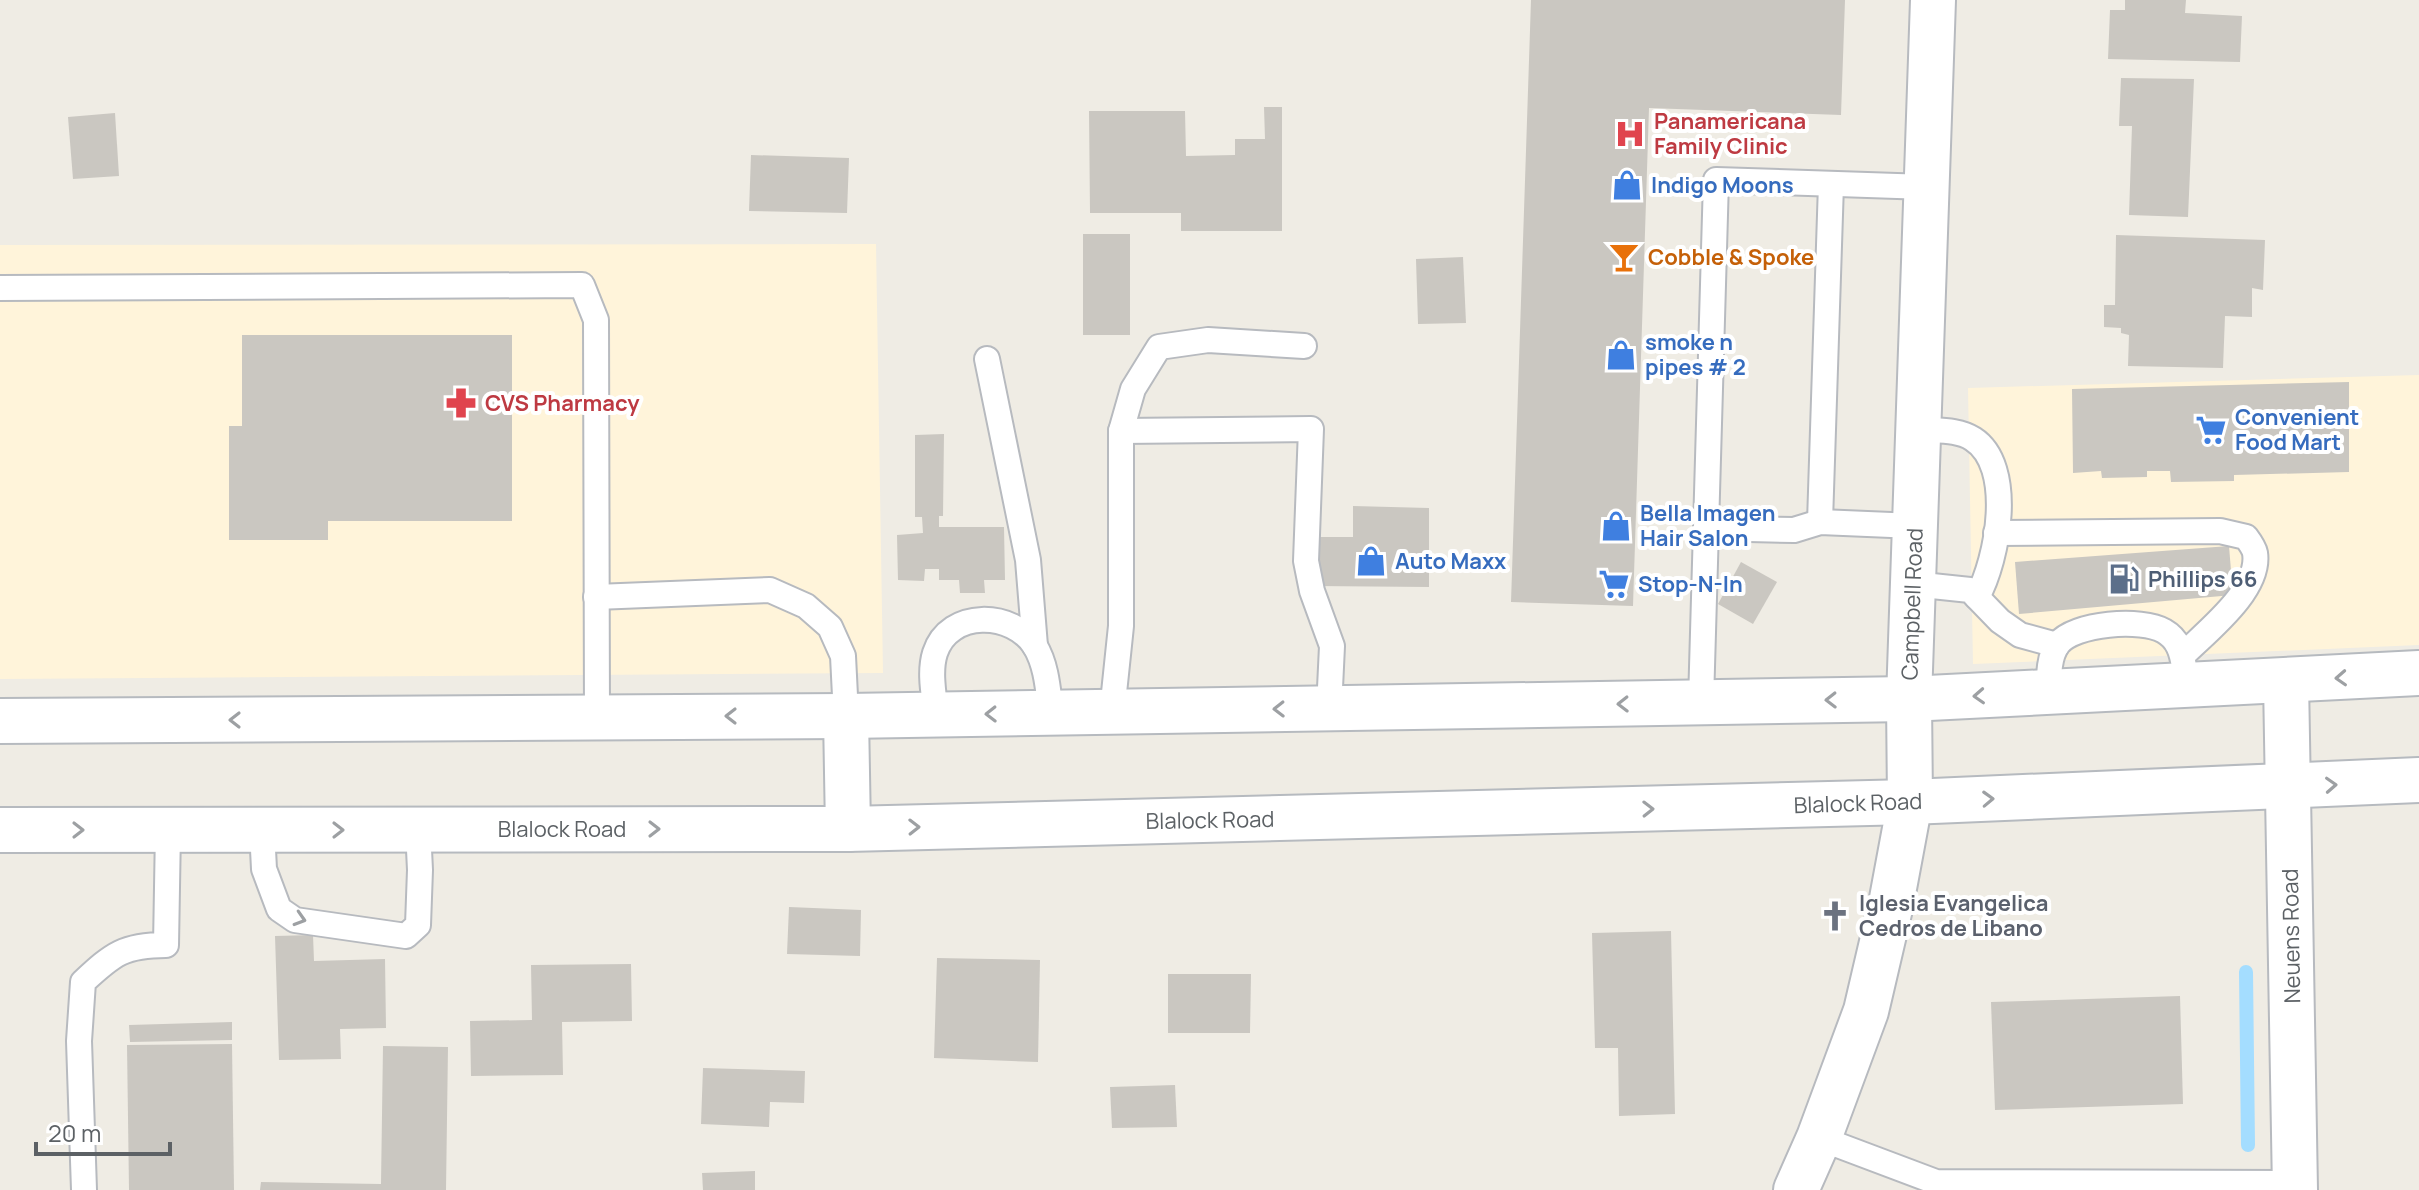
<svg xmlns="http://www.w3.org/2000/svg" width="2419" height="1190" font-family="Manrope,sans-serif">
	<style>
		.commercial { fill: #fff4da }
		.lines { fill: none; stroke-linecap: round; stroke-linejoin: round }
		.stream { stroke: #a4ddff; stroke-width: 14 }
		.building { fill: #cac7c1 }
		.service-casing { stroke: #b7babf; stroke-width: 28 }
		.tertiary-casing { stroke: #b7babf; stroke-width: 48 }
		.secondary-casing { stroke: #b6babf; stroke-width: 48 }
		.service { stroke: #fff; stroke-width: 24 }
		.tertiary { stroke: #fff; stroke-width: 44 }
		.secondary { stroke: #fff; stroke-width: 44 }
		.oneway { stroke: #9da0a3 }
		.labels { text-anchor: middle; stroke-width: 8; stroke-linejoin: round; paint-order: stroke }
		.health-label { font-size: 22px; font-weight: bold; fill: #be3a42; stroke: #fff; text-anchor: start }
		.shop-label { font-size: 22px; font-weight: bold; fill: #366cbe; stroke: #fff; text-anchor: start }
		.food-label { font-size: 22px; font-weight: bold; fill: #c56008; stroke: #fff; text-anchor: start }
		.service-label { font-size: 22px; font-weight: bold; fill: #4e5e75; stroke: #fff; text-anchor: start }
		.street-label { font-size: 22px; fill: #5c6165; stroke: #fff }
		.worship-label { font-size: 22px; font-weight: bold; fill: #5b616d; stroke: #fff; text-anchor: start }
	</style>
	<rect width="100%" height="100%" fill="#efece4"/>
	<g class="commercial">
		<polygon points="876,244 883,673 0,679 0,245"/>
		<polygon points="2419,375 2419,645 1973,664 1968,388"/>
	</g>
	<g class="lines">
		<polyline class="stream" points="2246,972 2248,1145"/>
	</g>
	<g class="building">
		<polygon points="1531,0 1845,0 1841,115 1649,108 1633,606 1511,602"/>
		<polygon points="2125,0 2186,0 2185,13 2242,16 2240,62 2108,59 2110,10 2125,10"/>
		<polygon points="2121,78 2194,79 2188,217 2129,215 2132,126 2119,126"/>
		<polygon points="1264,107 1282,107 1282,231 1181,231 1181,213 1090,213 1089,111 1185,111 1186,156 1235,155 1235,139 1265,139"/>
		<polygon points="115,113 119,176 73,179 68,117"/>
		<polygon points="751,155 849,158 847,213 749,211"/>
		<rect x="1083" y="234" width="47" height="101"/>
		<polygon points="2116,235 2265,240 2263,290 2252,288 2252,317 2225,316 2223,368 2128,366 2129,335 2121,333 2121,328 2104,327 2104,305 2115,305"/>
		<polygon points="1463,257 1466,323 1418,324 1416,259"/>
		<polygon points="242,335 512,335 512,521 328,521 328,540 229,540 229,426 242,426"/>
		<polygon points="2349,382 2349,472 2234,475 2234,481 2171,482 2170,471 2147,471 2147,477 2102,478 2101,471 2073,473 2072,389"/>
		<polygon points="944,434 943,516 939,516 939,527 1004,527 1005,580 984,580 985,593 960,593 959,580 939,580 939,569 925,569 924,581 898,580 897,535 923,533 922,517 915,517 915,435"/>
		<polygon points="1353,506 1429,508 1429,587 1314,586 1313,537 1353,537"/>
		<polygon points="2229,546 2233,595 2019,614 2015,562"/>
		<polygon points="1741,562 1777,582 1753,624 1718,604"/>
		<polygon points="789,907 861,910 860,956 787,954"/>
		<polygon points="1671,931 1675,1114 1619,1116 1618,1048 1595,1048 1592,933"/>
		<polygon points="313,935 314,961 385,959 386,1028 340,1029 341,1059 279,1060 275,936"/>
		<polygon points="937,958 1040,960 1038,1062 934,1058"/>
		<polygon points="631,964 632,1021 562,1022 563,1075 471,1076 470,1021 532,1020 531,965"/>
		<polygon points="1168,974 1251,974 1250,1033 1168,1033"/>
		<polygon points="2180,996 2183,1104 1995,1110 1991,1002"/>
		<polygon points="232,1022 232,1040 130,1042 129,1025"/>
		<polygon points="232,1044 234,1190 129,1190 127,1045"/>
		<polygon points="383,1046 448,1047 446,1190 260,1190 261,1182 381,1184"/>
		<polygon points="703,1068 805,1071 804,1103 770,1102 769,1127 701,1124"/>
		<polygon points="1175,1085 1177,1127 1112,1128 1110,1087"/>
		<polygon points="755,1171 755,1190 703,1190 702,1173"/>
	</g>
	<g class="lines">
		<g class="service-casing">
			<g id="service">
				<polyline points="0,288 582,285 596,320 597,717"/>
				<polyline points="987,359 1028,560 1035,646"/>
				<path d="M1918,429C1936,431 1958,429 1973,439C2015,466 1998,559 1977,597"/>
				<polyline points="1121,431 1311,429 1306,561 1312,591 1332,646 1329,709"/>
				<polyline points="1820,522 1831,184"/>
				<polyline points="1706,528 1794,530 1820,522 1915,526"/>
				<path d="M1996,533L2220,531L2246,537C2249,541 2254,548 2255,553C2261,590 2206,632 2183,655"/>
				<polyline points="1913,584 1970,590 2000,621 2020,635 2057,645"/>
				<polyline points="596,597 770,590 806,606 830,627 843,656 846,716"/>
				<path d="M2049,693C2049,678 2048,657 2058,644C2074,623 2142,618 2164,631C2178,639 2182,652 2184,667"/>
				<polyline points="1701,702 1716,180 1927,187"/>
				<polyline points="1112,712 1121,626 1121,431 1133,389 1159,347 1208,340 1304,346"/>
				<path d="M936,715C934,695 929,672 935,653C949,609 1013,611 1035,646C1047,666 1048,691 1051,713"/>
				<polyline points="262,830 264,869 279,909 295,920 406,936 418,925 420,870 418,829"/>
				<polyline points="1819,1138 1936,1182 2295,1183"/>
				<path d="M84,1190L79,1041L83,982C113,954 124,945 166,945L168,830"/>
			</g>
		</g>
		<g class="tertiary-casing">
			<g id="tertiary">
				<polyline points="2286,681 2295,1190"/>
				<polyline points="1796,1190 1819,1138 1866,1011 1891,904 1910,802 1909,699 1933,0"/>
			</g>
		</g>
		<g class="secondary-casing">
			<g id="secondary">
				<polyline points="846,716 848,829"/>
				<polyline points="0,721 846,716 1909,699 2419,673"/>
				<polyline points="0,830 848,829 1910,802 2419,780"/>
			</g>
		</g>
		<use href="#service" class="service"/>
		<use href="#tertiary" class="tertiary"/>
		<use href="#secondary" class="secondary"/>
	</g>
	<defs><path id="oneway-chevron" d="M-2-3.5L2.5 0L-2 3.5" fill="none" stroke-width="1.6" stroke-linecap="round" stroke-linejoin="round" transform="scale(2)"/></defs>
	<g class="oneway">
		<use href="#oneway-chevron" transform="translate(2341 678) rotate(177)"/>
		<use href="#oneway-chevron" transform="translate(1979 696) rotate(177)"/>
		<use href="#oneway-chevron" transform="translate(1831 700) rotate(179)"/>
		<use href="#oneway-chevron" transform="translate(1623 704) rotate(179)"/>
		<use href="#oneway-chevron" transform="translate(1279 709) rotate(179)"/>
		<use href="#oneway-chevron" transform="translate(991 714) rotate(179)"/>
		<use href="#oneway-chevron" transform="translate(731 716) rotate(180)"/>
		<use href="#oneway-chevron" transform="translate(235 720) rotate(180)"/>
		<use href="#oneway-chevron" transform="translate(2331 785) rotate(-3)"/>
		<use href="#oneway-chevron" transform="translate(1988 799) rotate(-2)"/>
		<use href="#oneway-chevron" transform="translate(1648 809) rotate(-1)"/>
		<use href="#oneway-chevron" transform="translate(914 827) rotate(-1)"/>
		<use href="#oneway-chevron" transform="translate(654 829)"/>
		<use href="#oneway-chevron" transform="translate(78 830)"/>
		<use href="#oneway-chevron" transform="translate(338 830)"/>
		<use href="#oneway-chevron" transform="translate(300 919) rotate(17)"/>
	</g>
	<defs>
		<g id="hospital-bare" transform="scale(2.4)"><path d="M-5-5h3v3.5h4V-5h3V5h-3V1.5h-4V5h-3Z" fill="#e0444e" stroke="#fff" stroke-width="2.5" paint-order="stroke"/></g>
		<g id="shop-bare" transform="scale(2.4)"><path d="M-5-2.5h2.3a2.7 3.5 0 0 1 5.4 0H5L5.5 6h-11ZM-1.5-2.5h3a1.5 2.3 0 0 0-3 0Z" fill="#3f7fe0" stroke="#fff" stroke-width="2.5" paint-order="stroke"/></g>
		<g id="bar-bare" transform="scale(2.4)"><path d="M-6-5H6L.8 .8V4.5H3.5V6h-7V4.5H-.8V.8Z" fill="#e8710a" stroke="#fff" stroke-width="2.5" paint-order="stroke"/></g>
		<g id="pharmacy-bare" transform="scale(2.4)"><path d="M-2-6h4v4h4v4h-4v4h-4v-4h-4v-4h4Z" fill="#e0444e" stroke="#fff" stroke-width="2.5" paint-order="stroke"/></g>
		<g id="supermarket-bare" transform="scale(2.4)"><path d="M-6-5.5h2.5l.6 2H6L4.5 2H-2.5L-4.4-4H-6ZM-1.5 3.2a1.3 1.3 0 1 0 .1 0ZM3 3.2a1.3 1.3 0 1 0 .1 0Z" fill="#3f7fe0" stroke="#fff" stroke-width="2.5" paint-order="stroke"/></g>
		<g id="fuel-bare" transform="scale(2.4)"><path d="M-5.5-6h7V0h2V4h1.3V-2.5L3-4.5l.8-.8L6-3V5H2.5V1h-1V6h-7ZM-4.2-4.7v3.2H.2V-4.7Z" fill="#5c6f8a" stroke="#fff" stroke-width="2.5" paint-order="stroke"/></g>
		<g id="church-bare" transform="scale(2.4)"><path d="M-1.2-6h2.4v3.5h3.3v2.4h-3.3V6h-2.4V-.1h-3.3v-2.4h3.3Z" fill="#6b7280" stroke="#fff" stroke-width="2.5" paint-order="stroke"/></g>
	</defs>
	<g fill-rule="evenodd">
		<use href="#hospital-bare" x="1630" y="134"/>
		<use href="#shop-bare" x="1627" y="185"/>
		<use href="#bar-bare" x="1624" y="257"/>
		<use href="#shop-bare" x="1621" y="355"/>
		<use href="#pharmacy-bare" x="461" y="403"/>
		<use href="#supermarket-bare" x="2211" y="430"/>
		<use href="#shop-bare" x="1616" y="526"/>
		<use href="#shop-bare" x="1371" y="561"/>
		<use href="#fuel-bare" x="2124" y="579"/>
		<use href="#supermarket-bare" x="1614" y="584"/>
		<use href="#church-bare" x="1835" y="916"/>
	</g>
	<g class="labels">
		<g class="health-label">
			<text x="1654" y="129">Panamericana<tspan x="1654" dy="25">Family Clinic</tspan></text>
			<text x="485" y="411">CVS Pharmacy</text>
		</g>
		<g class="shop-label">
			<text x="1651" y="193">Indigo Moons</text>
			<text x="1645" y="350">smoke n<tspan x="1645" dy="25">pipes # 2</tspan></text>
			<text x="2235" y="425">Convenient<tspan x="2235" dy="25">Food Mart</tspan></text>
			<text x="1640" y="521">Bella Imagen<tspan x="1640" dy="25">Hair Salon</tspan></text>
			<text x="1395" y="569">Auto Maxx</text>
			<text x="1638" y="592">Stop-N-In</text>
		</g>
		<g class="food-label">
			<text x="1648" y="265">Cobble &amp; Spoke</text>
		</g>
		<g class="service-label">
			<text x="2148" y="587">Phillips 66</text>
		</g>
		<g class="street-label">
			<text transform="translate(1912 604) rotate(-88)" y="8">Campbell Road</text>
			<text transform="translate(1858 803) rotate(-2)" y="8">Blalock Road</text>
			<text transform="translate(1210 820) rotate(-1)" y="8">Blalock Road</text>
			<text x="562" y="837">Blalock Road</text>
			<text transform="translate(2291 936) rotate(-91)" y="8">Neuens Road</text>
		</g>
		<g class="worship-label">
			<text x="1859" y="911">Iglesia Evangelica<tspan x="1859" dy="25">Cedros de Libano</tspan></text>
		</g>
	</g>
	<path d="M36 1142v12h134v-12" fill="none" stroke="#5c6165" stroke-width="4"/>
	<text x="48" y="1142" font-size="24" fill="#5c6165" stroke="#ffffff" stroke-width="6" paint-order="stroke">20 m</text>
</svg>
